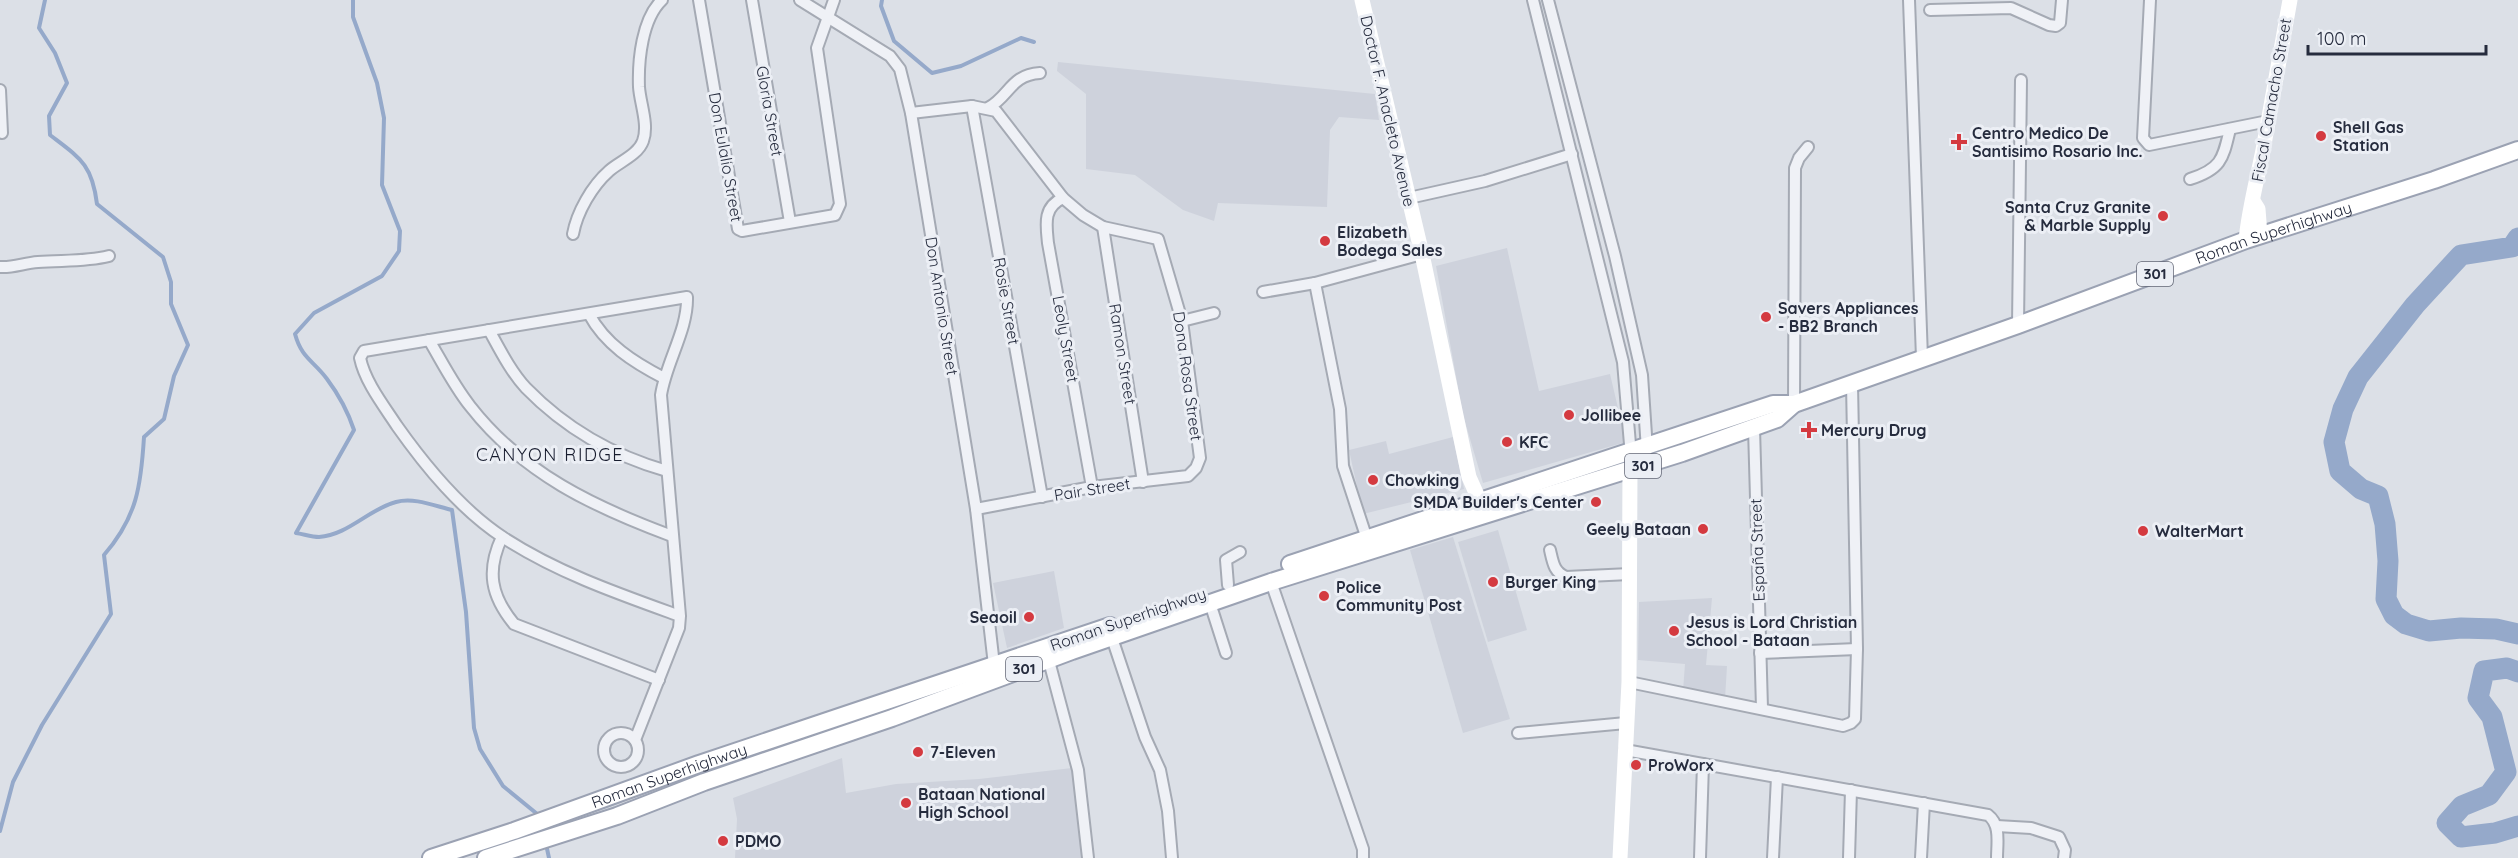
<svg xmlns="http://www.w3.org/2000/svg" width="2518" height="858" font-family="Quicksand,sans-serif">
	<style>
		.built { fill: #ced2dc }
		.lines { fill: none; stroke-linecap: round; stroke-linejoin: round }
		.stream { stroke: #95a9ca; stroke-width: 4 }
		.river { stroke: #95a9ca; stroke-width: 21 }
		.street-casing { stroke: #a5aab4; stroke-width: 14 }
		.primary-casing { stroke: #9ba2b3; stroke-width: 20 }
		.street { stroke: #eff1f6; stroke-width: 10 }
		.secondary { stroke: #fff; stroke-width: 15 }
		.primary { stroke: #fff; stroke-width: 16 }
		.poi-dot { fill: #d43a40; stroke: #eceff5; stroke-width: 2 }
		.labels { text-anchor: middle; stroke-width: 6; stroke-linejoin: round; paint-order: stroke }
		.shield { fill: #eceff5; stroke: #616675; stroke-width: 1.5 }
		.shield-label { font-size: 15px; font-weight: bold; fill: #262c3e }
		.street-label { font-size: 16px; fill: #262c3e; stroke: #eceff5 }
		.poi-label { font-size: 16px; font-weight: bold; fill: #262c3e; stroke: #eceff5; text-anchor: start }
		.neighbourhood-label { font-size: 18px; letter-spacing: 1.5px; fill: #181d2f; stroke: #eceff5 }
	</style>
	<rect width="100%" height="100%" fill="#dce0e7"/>
	<g class="built">
		<polygon points="1058,62 1375,94 1379,120 1339,117 1330,130 1327,207 1218,203 1214,221 1183,210 1135,175 1086,169 1086,94 1057,71"/>
		<polygon points="1507,248 1539,391 1610,374 1626,442 1483,483 1463,415 1436,266"/>
		<polygon points="1453,437 1464,489 1363,514 1349,450 1386,441 1389,454"/>
		<polygon points="1498,530 1527,630 1488,642 1458,542"/>
		<polygon points="1453,537 1510,719 1463,733 1410,550"/>
		<polygon points="1054,571 1064,628 1007,648 993,583"/>
		<polygon points="1712,598 1706,665 1727,666 1725,699 1683,691 1685,664 1638,660 1639,602"/>
		<polygon points="842,758 846,793 896,784 979,779 1072,768 1083,858 735,858 737,819 733,798"/>
	</g>
	<g class="lines">
		<g class="stream">
			<path d="M353,0V17L377,83L384,118L382,185L400,231L399,251L382,276L314,313L295,334C302,359 313,360 327,379C339,395 348,412 354,430L296,533C303,534 312,537 319,537C348,535 369,509 396,502C414,497 435,506 452,510L466,612L474,728L480,749L503,786L536,813L538,817"/>
			<polyline points="882,0 881,6 894,41 932,73 961,66 1021,38 1034,42"/>
			<path d="M0,831L13,782L42,725L111,614L104,555C137,517 141,486 144,437L164,419L174,376L188,345L171,304V282L163,257L97,204C92,164 80,158 50,135L49,116L67,83L55,53L39,28L45,0"/>
			<polyline points="546,844 549,858"/>
		</g>
		<g class="river">
			<polyline points="2518,238 2512,247 2461,255 2415,305 2358,377 2343,409 2334,442 2340,471 2361,489 2378,496 2385,524 2388,561 2386,599 2394,615 2406,624 2429,631 2461,628 2496,629 2518,634"/>
			<polyline points="2518,672 2507,668 2484,671 2478,698 2492,717 2506,772 2489,795 2462,806 2447,823 2461,837 2495,833 2518,826"/>
		</g>
		<g class="street-casing">
			<g id="street">
				<polyline points="699,0 738,229 742,231 835,215 840,204 817,48 834,0"/>
				<polyline points="752,0 790,222"/>
				<polyline points="800,0 890,56 900,69 911,113 976,509 994,665"/>
				<polyline points="1533,0 1623,362 1631,456"/>
				<polyline points="1548,0 1615,256 1642,375 1647,450"/>
				<polyline points="1909,0 1922,358"/>
				<polyline points="2150,0 2143,138 2149,145 2268,121"/>
				<polyline points="1930,10 2011,8 2049,25 2056,26 2060,23 2062,0"/>
				<polyline points="0,90 2,133"/>
				<polyline points="972,106 1042,497"/>
				<path d="M988,108C1010,96 1010,75 1040,73"/>
				<polyline points="911,113 972,106 996,111 1063,198 1083,215 1103,227 1158,239 1182,321 1200,458 1196,468 1188,476 1092,487 976,509"/>
				<path d="M2190,179C2222,169 2223,158 2230,129"/>
				<path d="M1063,198C1043,207 1046,224 1048,243L1092,487"/>
				<polyline points="1409,198 1485,181 1572,154"/>
				<polyline points="1103,227 1143,482"/>
				<path d="M573,234C577,212 592,186 609,171C619,162 638,155 643,141C649,125 640,103 639,87C638,60 642,19 662,0"/>
				<path d="M0,267C13,268 24,263 38,262C62,260 85,262 109,256"/>
				<polyline points="1315,283 1340,409 1343,466 1367,539"/>
				<polyline points="1263,292 1315,283 1422,254"/>
				<path d="M589,314C605,344 633,362 664,378"/>
				<polyline points="1182,321 1214,313"/>
				<polyline points="2018,325 2021,80"/>
				<path d="M489,330C500,350 511,372 526,388C565,428 614,456 667,471"/>
				<path d="M429,340C442,362 454,386 470,406C523,474 594,507 672,536"/>
				<polyline points="1794,404 1795,168 1799,158 1808,147"/>
				<polyline points="1754,428 1762,708"/>
				<path d="M502,537C486,571 491,596 514,624L659,680"/>
				<path d="M1550,550C1553,563 1554,572 1566,577L1630,574"/>
				<polyline points="1271,582 1363,849 1363,858"/>
				<polyline points="1228,585 1226,560 1240,552"/>
				<polyline points="1210,603 1226,653"/>
				<polyline points="1112,638 1145,737 1160,770 1168,811 1172,858"/>
				<polyline points="1760,653 1857,649"/>
				<polyline points="1049,661 1078,770 1088,858"/>
				<polyline points="1629,682 1843,726 1851,723 1855,719 1857,649 1852,384"/>
				<circle cx="621" cy="750" r="17"/>
				<polyline points="1518,733 1626,723"/>
				<path d="M635,740L679,628L680,616L661,395C666,362 688,330 687,297L364,351L360,358C365,382 384,406 397,426C426,467 461,510 504,538C558,573 619,594 680,616"/>
				<path d="M1625,750L1988,815C2001,825 1997,843 1997,858"/>
				<polyline points="1997,826 2031,828 2059,837 2065,850 2064,858"/>
				<polyline points="1700,858 1703,764"/>
				<polyline points="1773,858 1777,777"/>
				<polyline points="1849,858 1851,790"/>
				<polyline points="1921,858 1924,803"/>
			</g>
		</g>
		<g class="primary-casing">
			<g id="primary">
				<polyline points="1290,564 1773,404 1794,404"/>
				<path id="s1" d="M431,858L514,831L699,764L1110,626"/>
				<path id="s2" d="M486,858L617,816L704,782L892,718L1072,651L1271,582L1682,453L1777,419L1794,404L2018,325L2246,240L2434,180L2518,150"/>
			</g>
		</g>
		<use href="#street" class="street"/>
		<g class="secondary">
			<polyline points="1362,0 1422,254 1469,477 1485,513"/>
			<polyline points="2253,201 2258,209 2260,235"/>
			<path d="M2246,240C2249,209 2257,180 2263,150C2272,100 2281,50 2290,0"/>
			<polyline points="1620,858 1629,682 1630,470"/>
		</g>
		<use href="#primary" class="primary"/>
	</g>
	<g class="poi-dot">
		<circle cx="2321" cy="136" r="6"/>
		<path d="M1956 133h6v6h6v6h-6v6h-6v-6h-6v-6h6z"/>
		<circle cx="2163" cy="216" r="6"/>
		<circle cx="1325" cy="241" r="6"/>
		<circle cx="1766" cy="317" r="6"/>
		<circle cx="1569" cy="415" r="6"/>
		<path d="M1806 421h6v6h6v6h-6v6h-6v-6h-6v-6h6z"/>
		<circle cx="1507" cy="442" r="6"/>
		<circle cx="1373" cy="480" r="6"/>
		<circle cx="1596" cy="502" r="6"/>
		<circle cx="1703" cy="529" r="6"/>
		<circle cx="2143" cy="531" r="6"/>
		<circle cx="1493" cy="582" r="6"/>
		<circle cx="1324" cy="596" r="6"/>
		<circle cx="1029" cy="617" r="6"/>
		<circle cx="1674" cy="631" r="6"/>
		<circle cx="918" cy="752" r="6"/>
		<circle cx="1636" cy="765" r="6"/>
		<circle cx="906" cy="803" r="6"/>
		<circle cx="723" cy="841" r="6"/>
	</g>
	<g class="labels">
		<g class="shield">
			<rect x="2137" y="262" width="36" height="24" rx="4.5"/>
			<rect x="1625" y="454" width="36" height="24" rx="4.5"/>
			<rect x="1006" y="657" width="36" height="24" rx="4.5"/>
		</g>
		<g class="shield-label">
			<text x="2155" y="279">301</text>
			<text x="1643" y="471">301</text>
			<text x="1024" y="674">301</text>
		</g>
		<g class="street-label">
			<text transform="translate(2271 100) rotate(-80)" y="6">Fiscal Camacho Street</text>
			<text transform="translate(770 111) rotate(80)" y="6">Gloria Street</text>
			<text transform="translate(1388 111) rotate(77)" y="6">Doctor F. Anacleto Avenue</text>
			<text transform="translate(726 157) rotate(80)" y="6">Don Eulalio Street</text>
			<text dy="6" stroke="none"><textPath href="#s2" startOffset="1896">Roman Superhighway</textPath></text>
			<text transform="translate(1007 301) rotate(80)" y="6">Rosie Street</text>
			<text transform="translate(942 306) rotate(81)" y="6">Don Antonio Street</text>
			<text transform="translate(1066 339) rotate(80)" y="6">Leoly Street</text>
			<text transform="translate(1123 354) rotate(81)" y="6">Ramon Street</text>
			<text transform="translate(1188 376) rotate(82)" y="6">Dona Rosa Street</text>
			<text transform="translate(1092 489) rotate(-9)" y="6">Pair Street</text>
			<text transform="translate(1757 550) rotate(-92)" y="6">España Street</text>
			<text transform="translate(1128 619) rotate(-19)" y="6">Roman Superhighway</text>
			<text dy="6" stroke="none"><textPath href="#s1" startOffset="252">Roman Superhighway</textPath></text>
		</g>
		<g class="poi-label">
			<text x="2333" y="133">Shell Gas<tspan x="2333" dy="18">Station</tspan></text>
			<text x="1972" y="139">Centro Medico De<tspan x="1972" dy="18">Santisimo Rosario Inc.</tspan></text>
			<text x="2151" y="213" text-anchor="end">Santa Cruz Granite<tspan x="2151" dy="18">&amp; Marble Supply</tspan></text>
			<text x="1337" y="238">Elizabeth<tspan x="1337" dy="18">Bodega Sales</tspan></text>
			<text x="1778" y="314">Savers Appliances<tspan x="1778" dy="18">- BB2 Branch</tspan></text>
			<text x="1581" y="421">Jollibee</text>
			<text x="1821" y="436">Mercury Drug</text>
			<text x="1519" y="448">KFC</text>
			<text x="1385" y="486">Chowking</text>
			<text x="1584" y="508" text-anchor="end">SMDA Builder's Center</text>
			<text x="1691" y="535" text-anchor="end">Geely Bataan</text>
			<text x="2155" y="537">WalterMart</text>
			<text x="1505" y="588">Burger King</text>
			<text x="1336" y="593">Police<tspan x="1336" dy="18">Community Post</tspan></text>
			<text x="1017" y="623" text-anchor="end">Seaoil</text>
			<text x="1686" y="628">Jesus is Lord Christian<tspan x="1686" dy="18">School - Bataan</tspan></text>
			<text x="930" y="758">7-Eleven</text>
			<text x="1648" y="771">ProWorx</text>
			<text x="918" y="800">Bataan National<tspan x="918" dy="18">High School</tspan></text>
			<text x="735" y="847">PDMO</text>
		</g>
		<g class="neighbourhood-label">
			<text x="550" y="461">CANYON RIDGE</text>
		</g>
	</g>
	<path d="M2308 45v9h178v-9" fill="none" stroke="#262c3e" stroke-width="3"/>
	<text x="2317" y="45" font-size="18" fill="#262c3e" stroke="#eceff5" stroke-width="4.5" paint-order="stroke">100 m</text>
</svg>
